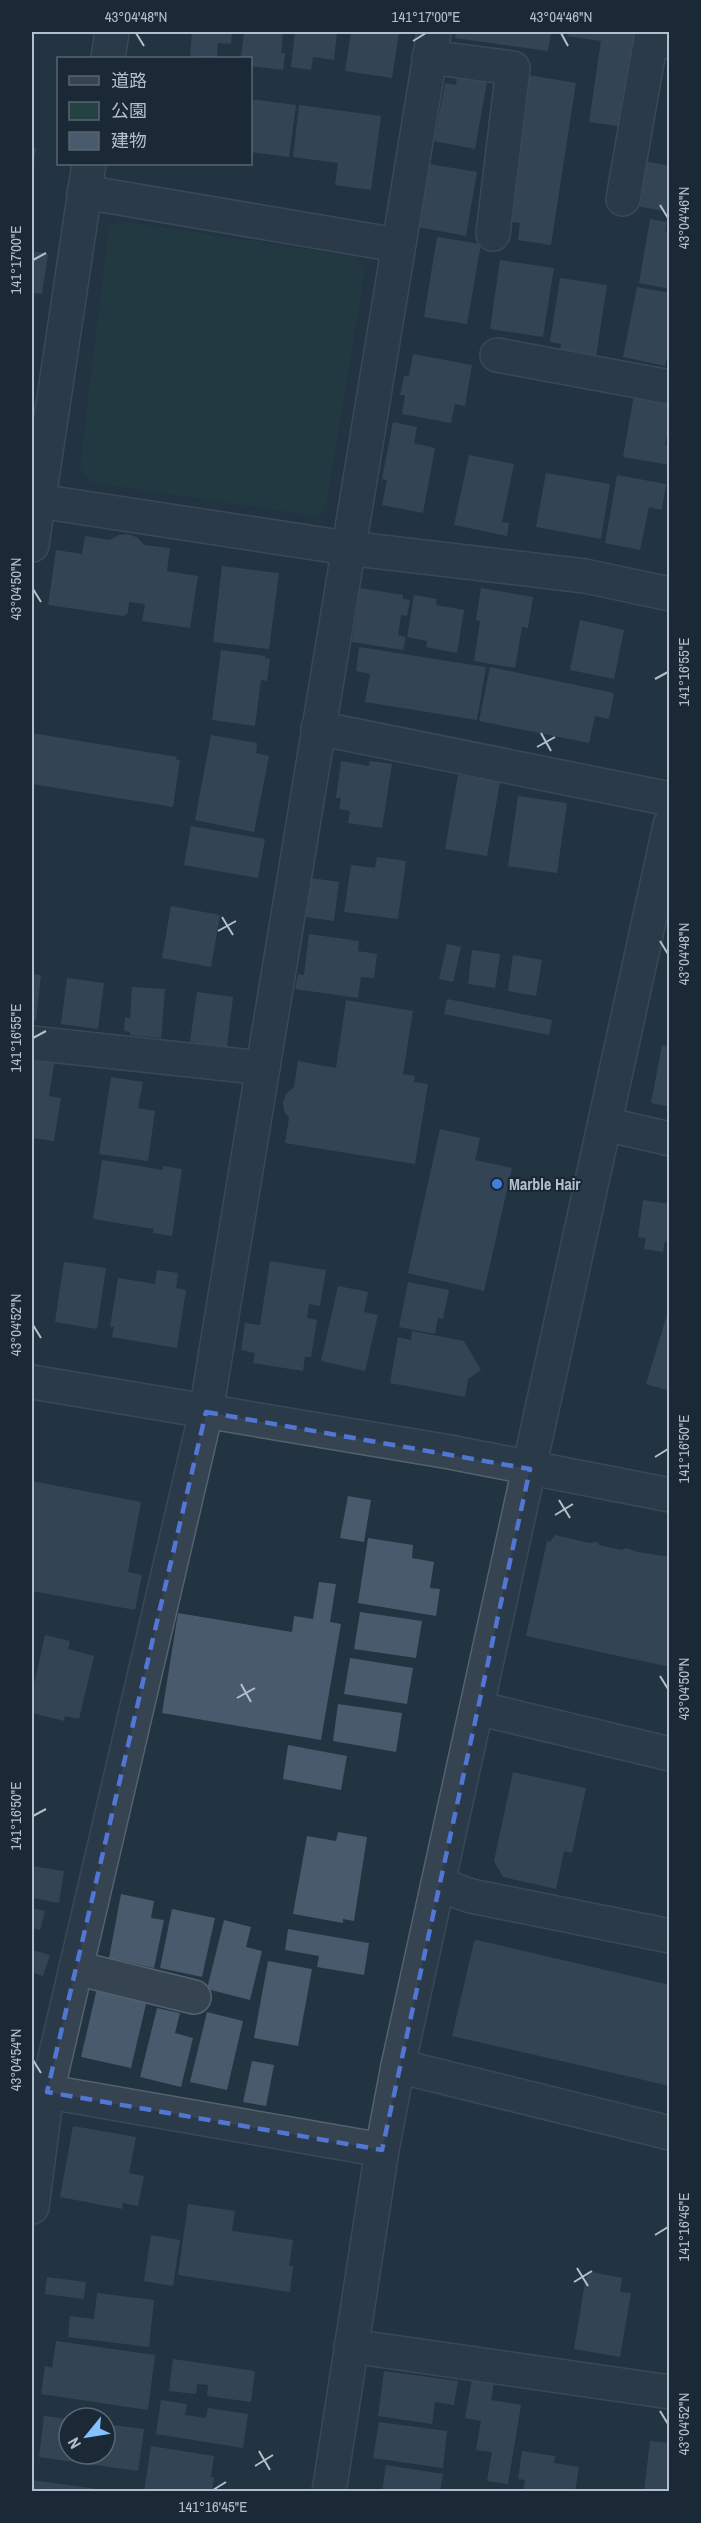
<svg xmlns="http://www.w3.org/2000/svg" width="701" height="2523" font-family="'Archivo Narrow','Noto Sans JP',sans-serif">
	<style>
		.green { fill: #244242 }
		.building { fill: #485a6b }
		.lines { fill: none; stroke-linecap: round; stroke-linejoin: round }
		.minor-casing { stroke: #54626f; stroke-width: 36 }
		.minor { stroke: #364451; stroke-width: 33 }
		.marked { fill: none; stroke: #5276d4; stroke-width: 4.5; stroke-dasharray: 12 8; stroke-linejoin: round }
		.ticks { fill: none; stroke: #b3bfcc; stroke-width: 2 }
		.shop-dot { fill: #3f7fe0; stroke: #1b2936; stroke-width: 2 }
		.labels { text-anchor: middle; stroke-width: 4.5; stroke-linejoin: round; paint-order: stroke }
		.poi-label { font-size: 16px; font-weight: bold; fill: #b3bfcc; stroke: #1b2936; text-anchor: start }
		.neatline { fill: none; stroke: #b3bfcc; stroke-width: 2 }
		.ticks-label { font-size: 15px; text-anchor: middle; fill: #b3bfcc }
	</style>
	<rect width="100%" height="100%" fill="#223342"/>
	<polygon class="green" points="121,221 357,257 365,269 325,510 316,516 90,482 80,468 109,226"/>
	<g class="building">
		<polygon points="192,32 232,32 231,44 218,43 217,58 190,56"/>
		<polygon points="244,32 283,32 281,53 285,53 283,70 250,66 250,58 241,58"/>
		<polygon points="295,32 337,32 334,60 313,57 311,70 291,67"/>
		<polygon points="351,32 399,32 392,78 345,71"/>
		<polygon points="456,32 551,32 548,51 455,38"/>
		<polygon points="568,32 639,32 625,127 589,122 601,41 567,36"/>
		<polygon points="522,74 576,83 551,245 518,240 520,223 499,220"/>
		<polygon points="457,76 487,82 475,149 434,141 445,83 456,85"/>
		<polygon points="250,99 296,105 289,157 250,152"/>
		<polygon points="299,105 381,116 371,190 335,185 338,163 293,157"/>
		<polygon points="32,147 36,148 33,169 32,169"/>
		<polygon points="640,160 670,166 670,212 631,205"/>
		<polygon points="429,164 477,172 466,236 418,227"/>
		<polygon points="650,219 667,222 665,231 670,232 670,289 639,283"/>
		<polygon points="437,237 481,244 467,324 424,317"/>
		<polygon points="32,251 48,254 42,294 32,293"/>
		<polygon points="500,260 554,268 543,337 490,329"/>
		<polygon points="560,278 607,285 596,357 560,351 561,344 550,342"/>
		<polygon points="637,287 670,293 670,344 665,366 623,357"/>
		<polygon points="413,354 472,365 465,406 455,404 451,423 402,414 405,395 400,395 404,376 409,376"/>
		<polygon points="634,395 670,401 670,422 665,445 670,446 670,465 623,457"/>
		<polygon points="393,422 417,427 414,443 435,448 423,513 382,505 387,480 382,479"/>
		<polygon points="469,455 514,464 502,522 509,523 507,536 454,525"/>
		<polygon points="546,473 610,484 601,539 536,527"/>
		<polygon points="617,475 666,484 662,510 649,507 640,550 605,543"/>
		<polygon points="129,534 138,538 144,545 170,548 167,571 198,576 190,628 142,621 145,604 129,602 128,613 124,616 48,605 56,550 82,554 85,536 110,540 119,535"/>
		<polygon points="222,566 279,573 269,649 213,642"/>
		<polygon points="360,588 403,595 403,599 410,600 407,616 401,615 398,635 406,637 403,650 352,642"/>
		<polygon points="481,588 533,597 528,628 522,627 515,668 474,661 480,621 476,620"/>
		<polygon points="414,595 437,599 436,605 464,610 457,653 426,647 427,641 407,637"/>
		<polygon points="580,620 624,630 614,679 570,670"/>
		<polygon points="359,647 486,667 477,720 365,702 370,674 356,671"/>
		<polygon points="221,650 265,656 265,658 270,659 267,681 261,680 255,726 212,720"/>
		<polygon points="490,667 614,693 609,719 595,716 589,743 479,721"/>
		<polygon points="32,733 177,757 176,760 180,760 173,807 32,784"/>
		<polygon points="211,735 257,743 256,753 269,756 254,832 195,820"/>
		<polygon points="341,761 369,766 370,761 392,764 382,828 348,823 350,811 339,809 341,798 336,798"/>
		<polygon points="458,775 500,782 487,856 445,849"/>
		<polygon points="518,796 567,803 557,873 508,866"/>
		<polygon points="191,826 265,839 258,878 184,865"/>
		<polygon points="377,857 406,861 398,919 344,912 351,865 375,868"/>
		<polygon points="311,878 339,882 334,921 306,917"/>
		<polygon points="171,906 220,915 211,967 162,958"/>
		<polygon points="309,934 359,941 358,951 377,954 374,978 361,977 358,998 295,989 298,974 304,975"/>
		<polygon points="447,944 461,947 453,982 439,979"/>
		<polygon points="472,950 500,954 495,988 468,984"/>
		<polygon points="513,955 542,960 536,996 508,991"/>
		<polygon points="32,974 41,975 36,1021 32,1020"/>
		<polygon points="67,978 104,983 98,1029 61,1024"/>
		<polygon points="132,987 165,989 161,1038 130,1035 130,1032 124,1031 125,1018 130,1018"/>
		<polygon points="197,992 233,997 227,1047 190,1042"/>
		<polygon points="447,999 552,1020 549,1035 444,1014"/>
		<polygon points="346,1000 413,1011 403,1074 415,1076 414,1082 428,1084 415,1164 285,1143 289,1118 284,1111 283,1102 286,1094 294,1087 298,1061 336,1068"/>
		<polygon points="662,1045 670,1047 670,1107 651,1103"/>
		<polygon points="32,1055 55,1059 49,1096 61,1098 54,1141 32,1138"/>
		<polygon points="111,1077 143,1082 138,1108 155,1111 148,1161 99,1154"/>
		<polygon points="440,1129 480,1138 475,1160 512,1168 484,1291 408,1273"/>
		<polygon points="102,1160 163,1170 163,1166 182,1169 172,1236 153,1233 154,1229 93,1219"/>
		<polygon points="643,1200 670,1204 670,1242 665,1241 663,1252 644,1249 646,1238 638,1237"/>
		<polygon points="270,1261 326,1270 320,1306 309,1304 307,1318 317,1320 311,1357 305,1357 303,1371 253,1363 255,1353 241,1350 245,1323 260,1325"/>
		<polygon points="64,1262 106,1268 97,1329 55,1322"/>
		<polygon points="157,1270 178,1273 176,1288 186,1290 177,1348 112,1337 114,1327 110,1327 118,1278 155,1284"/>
		<polygon points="408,1282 449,1290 443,1319 438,1318 435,1334 399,1327"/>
		<polygon points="338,1286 368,1292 364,1312 378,1315 365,1371 321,1361"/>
		<polygon points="669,1308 670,1308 670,1391 646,1384"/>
		<polygon points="412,1331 464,1341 481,1370 468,1379 465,1397 390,1383 398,1337 411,1340"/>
		<polygon points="32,1481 141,1502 128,1572 142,1575 135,1610 32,1591"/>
		<polygon points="348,1496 371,1500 364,1542 340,1538"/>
		<polygon points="555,1535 589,1543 598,1542 599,1545 622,1550 626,1548 637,1552 670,1557 670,1667 526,1636 547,1541 550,1542"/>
		<polygon points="368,1538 413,1545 412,1558 434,1562 430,1588 440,1589 436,1616 358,1603"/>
		<polygon points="319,1582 336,1584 330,1622 341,1624 321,1740 162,1713 178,1613 292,1632 294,1616 313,1619"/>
		<polygon points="360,1612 422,1621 416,1658 354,1649"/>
		<polygon points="45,1635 70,1641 68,1649 94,1656 79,1719 65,1716 64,1721 32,1713 32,1693"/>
		<polygon points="350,1658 413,1668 407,1704 344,1694"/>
		<polygon points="338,1704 402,1713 396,1752 333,1741"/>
		<polygon points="288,1745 347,1756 341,1790 283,1779"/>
		<polygon points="513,1772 586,1788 572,1853 564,1851 556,1889 503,1877 494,1861"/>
		<polygon points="338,1832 367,1837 354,1921 343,1919 343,1923 293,1914 307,1836 336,1841"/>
		<polygon points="32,1866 64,1871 59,1903 32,1898"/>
		<polygon points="121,1894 154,1901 151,1918 164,1920 154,1968 109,1958"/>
		<polygon points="32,1908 45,1911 40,1930 32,1928"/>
		<polygon points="172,1909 215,1918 202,1977 160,1968"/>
		<polygon points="224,1920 251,1927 246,1947 262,1951 250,2000 207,1989"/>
		<polygon points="288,1929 369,1943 364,1975 317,1967 319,1956 285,1950"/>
		<polygon points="477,1940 670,1985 670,2086 452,2036 474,1942"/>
		<polygon points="32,1950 50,1955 43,1976 32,1972"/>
		<polygon points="268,1961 312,1969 298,2046 254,2038"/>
		<polygon points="97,1988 147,2000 131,2068 81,2057"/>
		<polygon points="157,2008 180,2013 175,2033 193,2038 181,2087 140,2077"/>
		<polygon points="207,2012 243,2021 227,2090 190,2082"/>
		<polygon points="252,2061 274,2065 266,2106 243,2102"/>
		<polygon points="73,2126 136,2137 129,2173 144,2176 138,2206 123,2203 122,2209 60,2197"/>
		<polygon points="188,2204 235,2211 232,2231 293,2240 289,2266 293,2266 290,2292 178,2275"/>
		<polygon points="151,2235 180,2240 173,2286 144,2281"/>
		<polygon points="587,2271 622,2278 620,2292 631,2293 620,2357 574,2349"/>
		<polygon points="47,2277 86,2282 84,2299 45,2294"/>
		<polygon points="97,2293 154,2300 149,2347 68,2337 70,2316 94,2319"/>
		<polygon points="56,2341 155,2355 148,2410 41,2394 45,2366 52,2368"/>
		<polygon points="173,2359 255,2371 251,2402 207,2396 208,2385 197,2384 196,2394 169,2391"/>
		<polygon points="384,2371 458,2381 454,2405 435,2402 432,2424 378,2416"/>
		<polygon points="472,2379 494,2383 491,2400 521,2405 508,2484 487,2481 492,2452 476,2450 481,2421 465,2418"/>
		<polygon points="161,2400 187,2404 185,2415 206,2418 208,2408 248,2414 243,2448 156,2434"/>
		<polygon points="44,2416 69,2419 69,2454 105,2454 105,2424 144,2429 138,2471 39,2457"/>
		<polygon points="379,2422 447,2431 443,2468 373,2458"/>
		<polygon points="650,2441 670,2443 670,2492 644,2492"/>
		<polygon points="151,2446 214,2456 211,2477 214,2477 212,2492 144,2492"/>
		<polygon points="522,2451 555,2456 554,2463 579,2467 575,2492 523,2492 525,2480 518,2479"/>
		<polygon points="386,2465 443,2474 440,2492 382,2492"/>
		<polygon points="32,2480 104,2490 104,2492 32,2492"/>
	</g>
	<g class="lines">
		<g class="minor-casing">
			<g id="minor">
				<polyline points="429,57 513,68 493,234"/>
				<polyline points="108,58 112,32"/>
				<polyline points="84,192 397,245"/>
				<polyline points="623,199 651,39 670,42"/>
				<polyline points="497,355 670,387"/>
				<polyline points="32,500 347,548 585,576 670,594"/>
				<polyline points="32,545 89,164"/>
				<polyline points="318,728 670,799"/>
				<polyline points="32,1043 263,1068"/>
				<polyline points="605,1124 670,1139"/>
				<polyline points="32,1382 450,1452 670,1495"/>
				<polyline points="477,1708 670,1754"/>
				<polyline points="438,1884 471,1896 670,1936"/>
				<polyline points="76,1968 194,1997"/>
				<polyline points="398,2066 670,2133"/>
				<polyline points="32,2089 382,2150"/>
				<polyline points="32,2207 47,2092 206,1412 434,32"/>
				<polyline points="351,2346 670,2392"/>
				<polyline points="329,2492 382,2150 398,2066 670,825"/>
			</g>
		</g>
		<use href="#minor" class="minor"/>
	</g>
	<path d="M0 0H701V2523H0ZM206,1412L530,1469L382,2150L47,2092Z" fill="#223342" fill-opacity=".55" fill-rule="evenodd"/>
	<path class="marked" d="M206,1412L530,1469L382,2150L47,2092Z"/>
	<path class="ticks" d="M136,33L144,46M561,33L568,46M413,41L426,33M660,205L668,218M33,260L46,253M33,589L41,602M655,679L668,672M541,733L551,751M537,747L555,737M222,917L233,935M218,931L236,921M660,941L668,954M33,1038L46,1031M33,1325L41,1338M655,1457L668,1449M559,1500L570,1518M555,1515L573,1504M660,1676L668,1689M241,1684L251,1702M237,1698L255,1688M33,1816L46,1809M33,2060L41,2073M655,2235L668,2227M577,2268L588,2286M574,2282L592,2271M660,2411L668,2424M259,2451L270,2470M255,2466L273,2455M213,2490L226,2482"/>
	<circle class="shop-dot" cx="497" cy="1184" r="6"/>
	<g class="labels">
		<g class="poi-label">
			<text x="509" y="1190">Marble Hair</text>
		</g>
	</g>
	<rect width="701" height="2523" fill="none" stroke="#1b2936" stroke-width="66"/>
	<rect x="57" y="57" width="195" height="108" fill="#1b2936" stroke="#586572" stroke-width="1.5"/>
	<rect x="69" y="76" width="30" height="9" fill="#364451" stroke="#586572" stroke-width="1.5"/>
	<text x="111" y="87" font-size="18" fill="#b3bfcc">道路</text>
	<rect x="69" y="102" width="30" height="18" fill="#244242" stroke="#586572" stroke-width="1.5"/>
	<text x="111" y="117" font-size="18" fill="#b3bfcc">公園</text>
	<rect x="69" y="132" width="30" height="18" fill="#485a6b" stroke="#586572" stroke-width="1.5"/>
	<text x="111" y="147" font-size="18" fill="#b3bfcc">建物</text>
	<g transform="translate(87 2436) rotate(240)"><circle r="28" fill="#1b2936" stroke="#586572" stroke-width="1.5"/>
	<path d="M0-4.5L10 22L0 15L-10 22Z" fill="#84c1ff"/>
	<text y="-9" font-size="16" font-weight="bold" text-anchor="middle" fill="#b3bfcc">N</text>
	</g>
	<rect x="33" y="33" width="635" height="2457" class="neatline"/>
	<g class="ticks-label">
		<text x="136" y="22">43°04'48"N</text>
		<text x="426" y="22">141°17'00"E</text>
		<text x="561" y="22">43°04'46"N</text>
		<text transform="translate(684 218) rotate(-90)" y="5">43°04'46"N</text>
		<text transform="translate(16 260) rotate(-90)" y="5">141°17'00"E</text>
		<text transform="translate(16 589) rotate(-90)" y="5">43°04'50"N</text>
		<text transform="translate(684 672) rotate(-90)" y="5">141°16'55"E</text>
		<text transform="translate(684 954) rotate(-90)" y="5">43°04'48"N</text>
		<text transform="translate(16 1038) rotate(-90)" y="5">141°16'55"E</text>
		<text transform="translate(16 1325) rotate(-90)" y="5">43°04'52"N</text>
		<text transform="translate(684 1449) rotate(-90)" y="5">141°16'50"E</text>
		<text transform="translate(684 1689) rotate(-90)" y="5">43°04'50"N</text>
		<text transform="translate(16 1816) rotate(-90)" y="5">141°16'50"E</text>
		<text transform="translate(16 2060) rotate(-90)" y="5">43°04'54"N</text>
		<text transform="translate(684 2227) rotate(-90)" y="5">141°16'45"E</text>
		<text transform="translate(684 2424) rotate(-90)" y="5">43°04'52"N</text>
		<text x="213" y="2512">141°16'45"E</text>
	</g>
</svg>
